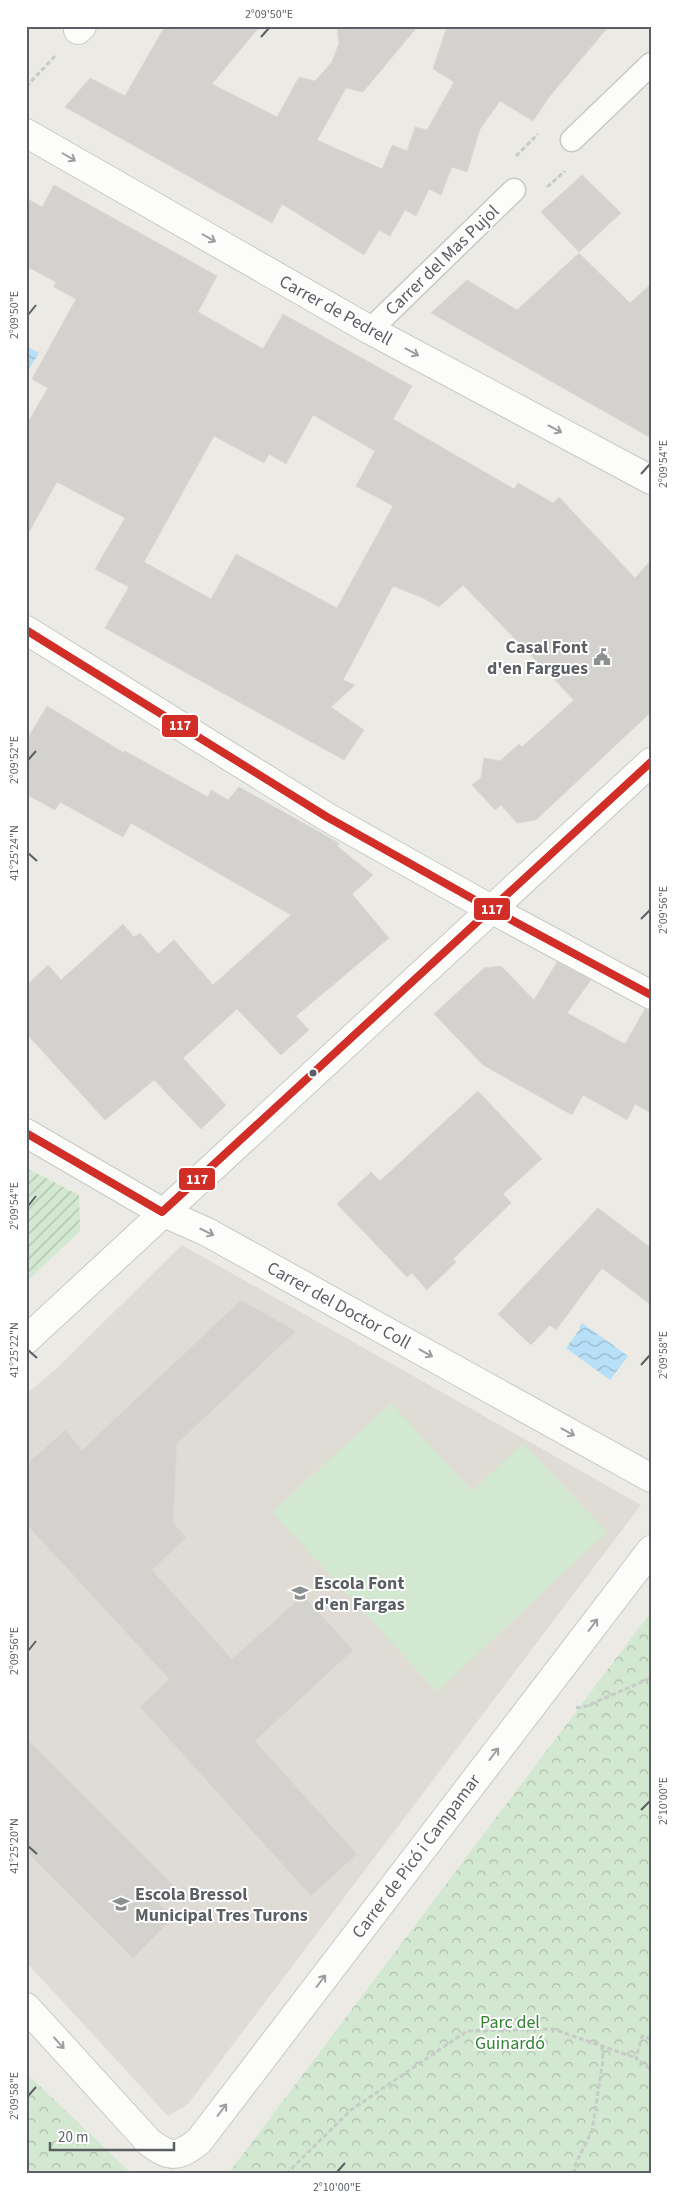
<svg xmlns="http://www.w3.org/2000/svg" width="677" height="2200" font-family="'Source Sans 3',sans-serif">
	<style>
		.education { fill: #dfdcd5 }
		.park { fill: url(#park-crowns) }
		.garden { fill: url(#garden-furrows) }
		.pitch { fill: #d3e8d0 }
		.water { fill: url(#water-waves) }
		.building { fill: #d3d2cf; stroke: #dad9d4; fill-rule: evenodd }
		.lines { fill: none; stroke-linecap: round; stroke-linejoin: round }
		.lane-casing { stroke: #c8c8c7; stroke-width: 25 }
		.street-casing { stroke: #c8c8c7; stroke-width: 30 }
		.path { stroke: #c8ccc9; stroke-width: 3; stroke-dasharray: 5 2.5; stroke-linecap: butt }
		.lane { stroke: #fcfcfb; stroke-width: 22 }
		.street { stroke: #fcfcfb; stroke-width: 28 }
		.bus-1-casing { stroke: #fff; stroke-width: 11 }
		.bus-1 { stroke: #d02e26; stroke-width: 8 }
		.oneway { stroke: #9b9ea0 }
		.ticks { fill: none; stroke: #5b5f64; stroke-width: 2 }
		.bus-dot { fill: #5b5f64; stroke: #fff; stroke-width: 2 }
		.labels { text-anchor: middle; stroke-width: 4; stroke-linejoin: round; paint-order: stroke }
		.street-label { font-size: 18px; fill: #5b5f64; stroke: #fff }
		.poi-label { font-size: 18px; font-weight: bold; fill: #5b5f64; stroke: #fff; text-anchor: start }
		.park-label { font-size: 18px; fill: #338333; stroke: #fff }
		.line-badge { stroke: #fff; stroke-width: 2 }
		.badge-label { font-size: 14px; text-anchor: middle; font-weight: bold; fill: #fff }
		.neatline { fill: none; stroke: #5b5f64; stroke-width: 2 }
		.ticks-label { font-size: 12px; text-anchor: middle; fill: #5b5f64 }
	</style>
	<defs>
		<pattern id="park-crowns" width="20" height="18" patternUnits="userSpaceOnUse" patternTransform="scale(1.25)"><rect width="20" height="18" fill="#d3e8d0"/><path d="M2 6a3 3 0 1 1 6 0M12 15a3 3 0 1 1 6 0" fill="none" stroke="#aebfac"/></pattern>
		<pattern id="garden-furrows" width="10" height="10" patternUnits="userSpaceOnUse" patternTransform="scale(1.25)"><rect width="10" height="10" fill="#d3e8d0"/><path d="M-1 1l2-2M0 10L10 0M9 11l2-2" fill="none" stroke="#aebfac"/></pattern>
		<pattern id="water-waves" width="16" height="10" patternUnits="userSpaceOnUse" patternTransform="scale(1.25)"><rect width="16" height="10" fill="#b7dff7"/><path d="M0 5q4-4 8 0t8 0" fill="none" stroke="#98b8cc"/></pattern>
	</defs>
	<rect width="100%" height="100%" fill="#ebeae5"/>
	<polygon class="education" points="182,1245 641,1505 188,2104 168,2116 26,1962 26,1394 55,1370"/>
	<g class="park">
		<polygon points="651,1612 651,2174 228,2174"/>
		<polygon points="26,2073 132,2174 26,2174"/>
	</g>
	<polygon class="garden" points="26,1168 79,1195 80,1231 26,1282"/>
	<polygon class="pitch" points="391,1403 472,1491 523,1443 607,1532 437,1692 272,1512"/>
	<g class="water">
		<polygon points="26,346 39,353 29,369 26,368"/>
		<polygon points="582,1323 628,1356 610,1380 566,1348 580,1329 579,1328"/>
	</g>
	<g class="building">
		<polygon points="165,26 260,26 212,84 277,117 299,77 315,81 332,62 339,43 337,26 418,26 363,92 346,88 317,140 382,169 392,145 407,151 415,127 427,130 454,82 433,69 447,26 609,26 550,96 533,121 500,101 480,129 467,172 452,167 441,195 429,189 416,216 405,210 390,236 379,230 364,255 282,204 272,223 65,107 90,78 125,96"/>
		<polygon points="582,175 621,213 579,252 541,212"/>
		<path d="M54,185L217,276L198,312L263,349L283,314L317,333L412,386L393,419L514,489L518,483L553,503L559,497L635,578L651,560V712L536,820L517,823L501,805L495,810L472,785L481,778L484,758L500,761L519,744L522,747L574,700L463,585L439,607L421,597L393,586L343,680L355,685L331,707L364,730L344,760L105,628L129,587L95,569L125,518L57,482L26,537V426L48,388L32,379L76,299L54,287L56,282L26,266V198L42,207ZM313,415L375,451L356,486L393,506L337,608L236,554L211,599L144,562L214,436L264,463L269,454L286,464Z"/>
		<polygon points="579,253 630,303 651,284 651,438 431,313 467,280 517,310"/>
		<polygon points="47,706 124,753 125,751 208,797 211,790 228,800 239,787 339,843 337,846 373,875 352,894 389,938 296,1016 309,1030 281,1055 237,1009 183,1058 226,1105 201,1129 154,1080 105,1120 26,1033 26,986 48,965 61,980 123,924 134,937 140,933 158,954 174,940 213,985 291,915 131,823 123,837 60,802 55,810 26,794 26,741"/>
		<polygon points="557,962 591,980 567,1013 625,1044 645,1009 651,1011 651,1113 635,1104 627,1120 583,1095 572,1115 483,1065 434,1014 484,968 501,966 534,1000"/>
		<polygon points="478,1091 542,1159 503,1194 511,1203 453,1259 456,1262 427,1290 412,1273 407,1277 337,1204 371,1172 380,1181"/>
		<polygon points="598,1208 651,1248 651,1305 602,1268 556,1330 550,1325 531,1345 498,1314"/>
		<polygon points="241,1300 296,1331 177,1444 173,1523 187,1537 152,1570 232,1659 303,1595 353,1650 255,1741 357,1854 311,1896 140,1707 169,1679 26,1524 26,1465 65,1430 82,1450"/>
		<polygon points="26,1738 176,1888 159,1904 173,1918 133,1958 26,1851"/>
	</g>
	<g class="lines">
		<g class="lane-casing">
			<g id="lane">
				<polyline points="572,140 651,64"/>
				<polyline points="370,330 514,190"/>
			</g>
		</g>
		<g class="street-casing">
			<g id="street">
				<polyline points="78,30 82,26"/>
				<polyline points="26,133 370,330 651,480"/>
				<polyline points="26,630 327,817 491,909 651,995"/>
				<polyline points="26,1133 162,1212 207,1232 651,1478"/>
				<polyline points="26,1340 651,762"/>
				<path d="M26,2007L149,2142C170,2158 178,2158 199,2141L651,1550"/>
			</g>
		</g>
		<g class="path">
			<polyline points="26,87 55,56"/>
			<polyline points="516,156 538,134"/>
			<polyline points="547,187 565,171"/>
			<polyline points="576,1708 587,1706 651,1678"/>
			<polyline points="651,2039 642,2036 636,2058 651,2070"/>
			<polyline points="286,2174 351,2110 467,2031 553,2029 636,2058"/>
			<polyline points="574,2174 575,2165 592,2131 603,2060 602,2046"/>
		</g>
		<use href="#lane" class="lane"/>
		<use href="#street" class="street"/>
		<g class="bus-1-casing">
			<g id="bus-1">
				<polyline points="26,630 327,817 491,909 651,995"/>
				<polyline points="26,1133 162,1212 651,762"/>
			</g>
		</g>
		<use href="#bus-1" class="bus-1"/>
	</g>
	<defs><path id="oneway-shaft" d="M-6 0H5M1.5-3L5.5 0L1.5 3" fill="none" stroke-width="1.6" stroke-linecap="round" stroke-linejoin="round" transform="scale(1.25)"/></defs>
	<g class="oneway">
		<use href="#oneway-shaft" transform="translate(69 157) rotate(30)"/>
		<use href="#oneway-shaft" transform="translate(209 238) rotate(30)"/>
		<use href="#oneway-shaft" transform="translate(412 352) rotate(28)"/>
		<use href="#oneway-shaft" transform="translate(555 429) rotate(28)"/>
		<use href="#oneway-shaft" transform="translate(207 1232) rotate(26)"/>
		<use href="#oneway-shaft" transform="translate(426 1353) rotate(29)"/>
		<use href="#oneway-shaft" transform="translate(568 1432) rotate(29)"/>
		<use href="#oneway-shaft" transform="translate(593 1625) rotate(-53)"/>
		<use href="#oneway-shaft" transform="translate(494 1754) rotate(-53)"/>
		<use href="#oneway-shaft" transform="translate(321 1981) rotate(-53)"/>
		<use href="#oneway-shaft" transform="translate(59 2043) rotate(48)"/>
		<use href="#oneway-shaft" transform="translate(222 2110) rotate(-53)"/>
	</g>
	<path class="ticks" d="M261,37L269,28M28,315L36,305M641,474L650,464M28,760L36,751M28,853L37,861M641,919L650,910M28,1206L36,1196M28,1350L37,1358M641,1365L650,1355M28,1651L36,1641M641,1810L650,1801M28,1846L37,1854M28,2096L36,2087M337,2172L345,2163"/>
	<defs>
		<g id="civic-bare" transform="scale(1.35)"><path d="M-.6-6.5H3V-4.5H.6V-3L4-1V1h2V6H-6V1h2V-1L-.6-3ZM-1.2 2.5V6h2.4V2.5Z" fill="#8d9091" stroke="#fff" stroke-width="2.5" paint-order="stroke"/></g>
		<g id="school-bare" transform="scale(1.35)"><path d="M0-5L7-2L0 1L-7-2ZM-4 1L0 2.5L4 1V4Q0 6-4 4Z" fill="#8d9091" stroke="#fff" stroke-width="2.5" paint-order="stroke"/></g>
	</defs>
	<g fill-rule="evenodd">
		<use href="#civic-bare" x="602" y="657"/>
		<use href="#school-bare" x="300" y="1593"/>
		<use href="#school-bare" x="121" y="1904"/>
	</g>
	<circle class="bus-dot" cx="313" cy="1073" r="4.5"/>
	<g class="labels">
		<g class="street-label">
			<text transform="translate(442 260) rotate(-44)" y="6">Carrer del Mas Pujol</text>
			<text transform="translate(336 310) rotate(29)" y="6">Carrer de Pedrell</text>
			<text transform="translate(339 1305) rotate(29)" y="6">Carrer del Doctor Coll</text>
			<text transform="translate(416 1856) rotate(-53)" y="6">Carrer de Picó i Campamar</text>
		</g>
		<g class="poi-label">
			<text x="588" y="653" text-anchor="end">Casal Font<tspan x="588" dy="21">d'en Fargues</tspan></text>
			<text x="314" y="1589">Escola Font<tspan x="314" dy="21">d'en Fargas</tspan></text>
			<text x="135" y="1900">Escola Bressol<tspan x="135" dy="21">Municipal Tres Turons</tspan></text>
		</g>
		<g class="park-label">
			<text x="510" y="2028">Parc del<tspan x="510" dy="21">Guinardó</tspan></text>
		</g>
	</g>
	<g class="line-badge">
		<rect x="161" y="714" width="38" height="24" rx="5" fill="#d02e26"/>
		<rect x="473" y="897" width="38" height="24" rx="5" fill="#d02e26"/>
		<rect x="178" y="1167" width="38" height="24" rx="5" fill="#d02e26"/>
	</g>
	<g class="badge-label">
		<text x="180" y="730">117</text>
		<text x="492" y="914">117</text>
		<text x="197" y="1184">117</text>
	</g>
	<rect width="677" height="2200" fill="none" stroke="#ffffff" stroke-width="55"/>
	<path d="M50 2142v8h124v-8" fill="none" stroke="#5b5f64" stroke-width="2.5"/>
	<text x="58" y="2142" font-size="15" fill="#5b5f64" stroke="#ffffff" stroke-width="4" paint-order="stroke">20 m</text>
	<rect x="28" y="28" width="622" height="2144" class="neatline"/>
	<g class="ticks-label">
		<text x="269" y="18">2°09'50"E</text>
		<text transform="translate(14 315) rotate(-90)" y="4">2°09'50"E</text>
		<text transform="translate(663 464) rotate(-90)" y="4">2°09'54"E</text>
		<text transform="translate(14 760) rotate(-90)" y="4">2°09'52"E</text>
		<text transform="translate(14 853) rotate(-90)" y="4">41°25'24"N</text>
		<text transform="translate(663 910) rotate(-90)" y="4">2°09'56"E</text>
		<text transform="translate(14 1206) rotate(-90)" y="4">2°09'54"E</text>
		<text transform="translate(14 1350) rotate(-90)" y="4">41°25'22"N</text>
		<text transform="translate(663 1355) rotate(-90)" y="4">2°09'58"E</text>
		<text transform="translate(14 1651) rotate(-90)" y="4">2°09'56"E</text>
		<text transform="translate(663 1801) rotate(-90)" y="4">2°10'00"E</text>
		<text transform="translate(14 1846) rotate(-90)" y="4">41°25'20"N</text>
		<text transform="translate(14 2096) rotate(-90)" y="4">2°09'58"E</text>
		<text x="337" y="2191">2°10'00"E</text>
	</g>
</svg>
